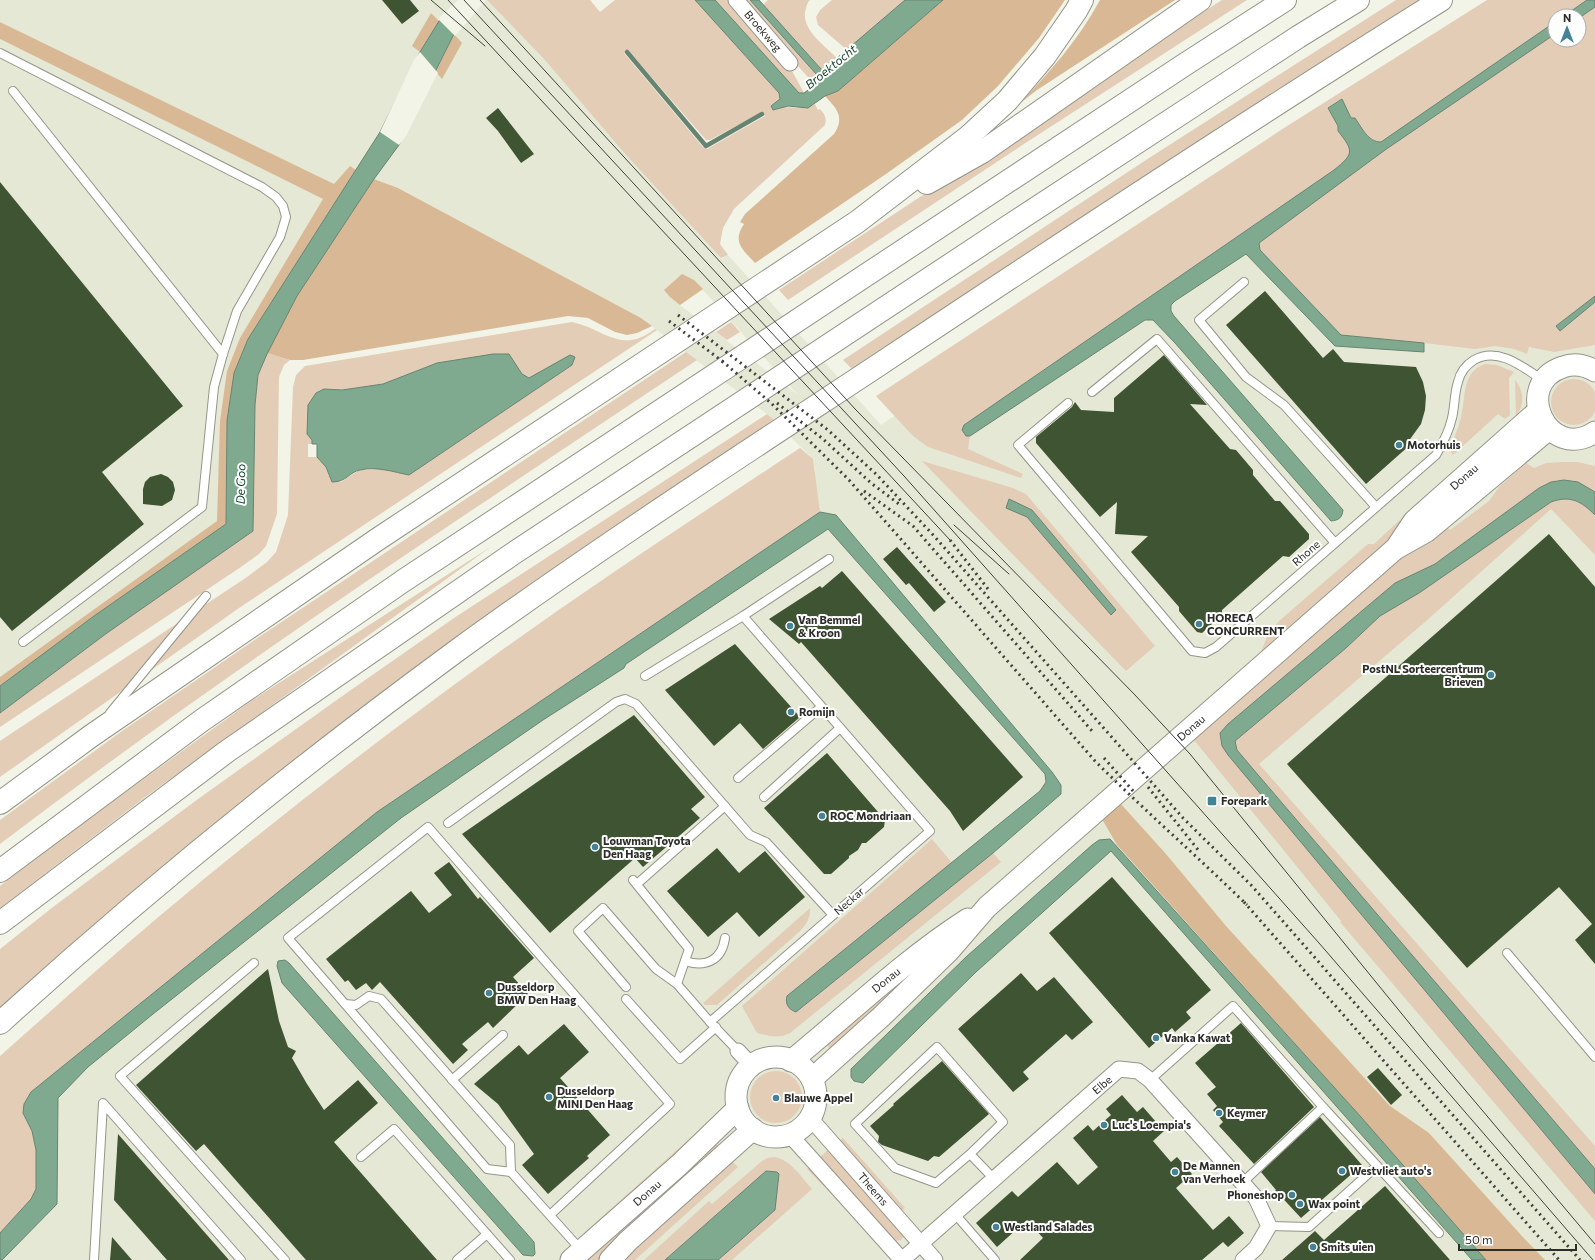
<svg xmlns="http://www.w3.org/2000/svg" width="1595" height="1260" font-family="Commissioner,sans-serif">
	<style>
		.built { fill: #e5e8d4; fill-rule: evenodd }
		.green { fill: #e3cdb6; fill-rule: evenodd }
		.forest { fill: #d9b995 }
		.water { fill: #80aa90; stroke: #678471 }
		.pier { fill: #f2f4e7 }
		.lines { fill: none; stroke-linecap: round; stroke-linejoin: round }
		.stream { stroke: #678471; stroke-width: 4.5 }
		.building { fill: #3e5432 }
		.lane-casing { stroke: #949589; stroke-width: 10 }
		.street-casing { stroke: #949589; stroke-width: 17 }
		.secondary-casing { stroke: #949589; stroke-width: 23 }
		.highway-casing { stroke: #949589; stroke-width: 24 }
		.lane { stroke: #fff; stroke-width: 8 }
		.street { stroke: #fff; stroke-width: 15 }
		.secondary { stroke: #fff; stroke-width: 21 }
		.highway { stroke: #fff; stroke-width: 22 }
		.tram { stroke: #41423c; stroke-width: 1 }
		.rail { stroke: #41423c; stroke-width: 3; stroke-dasharray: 2 4; stroke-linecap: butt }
		.poi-dot { fill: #438297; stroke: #fff; stroke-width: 1.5 }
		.labels { text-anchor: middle; stroke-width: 4; stroke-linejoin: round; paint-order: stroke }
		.street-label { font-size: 11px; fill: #2c2d28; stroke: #fff }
		.poi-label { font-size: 11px; font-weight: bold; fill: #2c2d28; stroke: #fff; text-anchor: start }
		.water-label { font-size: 12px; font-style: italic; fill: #13472c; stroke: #fff }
	</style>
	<rect width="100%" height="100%" fill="#f2f4e7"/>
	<g class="built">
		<path d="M0,0H487L544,59L626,155L722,259L728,255L881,425L1181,221L1527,0H1595V1260H0V1089L815,471L813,459L767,414L641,318L398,188L374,179L343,189L0,22ZM1555,16H1579V40H1555ZM702,289L798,395L680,305Z"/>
		<polygon points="0,39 334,204 248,339 227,421 226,524 94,616 0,686"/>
	</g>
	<g class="green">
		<path d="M487,0H590L600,12L615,0H695L779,93L781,107L808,108L815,104L818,110L820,109C825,115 827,118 825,125L734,209L723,228L720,244L728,255L721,258L626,155L544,59ZM625,50H628L706,140H710L762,112L765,116L707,149L702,146L624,53Z"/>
		<polygon points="715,0 732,0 791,69 804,93 799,93 788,83"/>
		<polygon points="739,0 750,0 817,75 815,85"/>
		<path d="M768,0H810C808,2 807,4 806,8C799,28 824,45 837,58L823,70L821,69L763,5Z"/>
		<polygon points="832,0 905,0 847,50 818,25 816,17 820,10"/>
		<polygon points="1222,0 1247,0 1027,142 788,300 779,290 1094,82"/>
		<polygon points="1396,0 1424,0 853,370 843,360 1149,158"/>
		<path d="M1487,0H1587L1564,16H1555V22L1381,142C1368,141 1362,128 1355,118H1351L1342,99L1328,108L1338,126V131C1354,151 1354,154 1334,170L964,425L966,436H970L968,449L1023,474L1021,478L928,447L913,436L876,396L1284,128Z"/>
		<polygon points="1595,7 1595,296 1557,326 1561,331 1595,302 1595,345 1554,352 1529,347 1527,354 1514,349 1495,346 1475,349 1424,343 1341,335 1260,250 1259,243 1385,150 1555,34 1555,40 1579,40 1579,18"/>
		<path d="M572,322C605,329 621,355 655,329L657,330L239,608L0,777V741L247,577L267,562L276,552L288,515L293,387L296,375L305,366ZM509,354L522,374L529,378L575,357L572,365L409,475L383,469L359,470L341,482L329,476L326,467L317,457H308V444H312L324,389L342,390L383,384L437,363Z"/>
		<polygon points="731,322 740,332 727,340 716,332"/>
		<path d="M686,352L697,360C543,463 389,564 237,671C157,727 78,785 0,844V820L122,731L256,639Z"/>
		<polygon points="267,353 290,360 284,365 279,377 277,514 266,546 259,554 241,567 0,727 0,713 107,633 252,531 255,405 258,375"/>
		<path d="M1485,364L1497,365L1514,372L1509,378L1510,415L1505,419L1498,414L1453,455L1449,449C1454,439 1458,429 1461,417C1466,398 1461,372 1485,364Z"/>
		<circle cx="1574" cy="402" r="23"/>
		<path d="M1515,380C1525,392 1524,405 1516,417Z"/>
		<polygon points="767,414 776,422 557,569 0,1011 0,949 53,907 198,799 348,692 454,618"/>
		<path d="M800,448L813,459L820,512L377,812L31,1092L23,1113L32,1131L36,1150V1189L31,1199L0,1233V1056C52,1010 103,964 156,919C264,828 376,741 491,658C592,585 696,517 800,448Z"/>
		<path d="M922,461L1013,488L1026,494L1155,646L1126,671ZM1027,517L1116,610L1111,614Z"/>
		<path d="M1562,462H1577L1595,466V492C1590,488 1570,480 1563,480C1555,480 1547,484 1539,488L1435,564L1395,583L1228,724L1220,733L1228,755L1595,1194V1221L1340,922L1341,921L1194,740L1406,554L1448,528L1450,530L1489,501L1499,487L1526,463L1534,468L1546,463Z"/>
		<path d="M1560,499C1575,498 1585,505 1595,515V555L1551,509L1425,622L1259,764L1595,1146V1169L1253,769L1237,750L1235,741L1346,648L1380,616L1419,593L1551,502Z"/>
		<polygon points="1414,507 1386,543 1346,579 1344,578 1261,652 1268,634 1279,621 1368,544 1374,544"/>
		<polygon points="492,546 148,795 0,908 0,886 69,833 254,699"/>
		<path d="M932,839L952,863L909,898L796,1012L993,853L1001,862L790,1033C778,1039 769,1036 757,1033L742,1006Z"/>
		<path d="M810,908C811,917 806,925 800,931L717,1005H705L703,1003Z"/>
		<polygon points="932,959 833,1052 822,1040 874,996"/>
		<circle cx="776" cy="1097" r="26"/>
		<polygon points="698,1131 701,1133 587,1235 584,1233"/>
		<polygon points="843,1138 905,1208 901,1211 839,1141"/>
		<polygon points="713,1139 722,1151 602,1260 583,1260"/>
		<polygon points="831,1147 902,1230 904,1236 901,1240 896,1241 891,1238 819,1158"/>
		<path d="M774,1157C790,1159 802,1178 812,1189L732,1260H718L775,1210L766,1171L665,1260H644L709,1201L712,1204L762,1161L767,1158Z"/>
		<polygon points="729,1158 738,1167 635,1260 618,1260"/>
		<polygon points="811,1166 847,1207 846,1209 807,1169"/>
	</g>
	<g class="forest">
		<path d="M943,0H1065L1039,38L998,86L962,120L886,174L755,263C742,249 732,242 744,224L740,222L745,214L834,134C845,117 837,109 825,96L838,91Z"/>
		<path d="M1100,0H1175L1037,90L1019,104C1050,72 1079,39 1100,0Z"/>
		<polygon points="431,13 439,21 420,52 412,46"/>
		<polygon points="0,22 334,184 350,166 356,170 248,339 234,373 227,421 226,524 94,616 0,686 0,677 217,521 220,421 227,371 240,338 323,199 0,39"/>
		<polygon points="454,34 462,43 442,79 436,72"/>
		<polygon points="374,179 398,188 641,318 652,326 637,333 627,335 615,332 588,318 568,316 303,360 290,360 267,353 297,296"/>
		<polygon points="682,274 694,280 703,289 680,305 670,297 664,290"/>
		<polygon points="1120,803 1166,854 1226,926 1390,1106 1429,1133 1521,1235 1545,1260 1486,1260 1361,1117 1117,845 1102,819"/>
	</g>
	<g class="water">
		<polygon points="484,0 454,34 399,145 374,179 297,296 267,354 258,375 255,405 253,531 107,633 0,713 0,686 94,616 226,524 227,421 234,373 248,339 380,132 420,52 439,21"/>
		<polygon points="695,0 715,0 799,93 804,93 815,85 817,75 750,0 759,0 821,69 823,70 905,0 943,0 838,91 825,96 808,108 788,106 773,110 771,106 780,99 779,93"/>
		<polygon points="1587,0 1595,0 1595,7 1579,18 1579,16 1564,16"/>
		<path d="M1555,22V34L1385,150L1259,243L1260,250L1341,335L1424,343V352L1335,346L1246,254L1175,301L1171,305V311L1174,316L1343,510C1342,518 1339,520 1331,521L1175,343L1153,320H1145L970,436H966L962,430L964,425L1334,170C1354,154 1354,151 1338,131V126L1328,108L1342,99L1351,118H1355C1362,128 1368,142 1381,142Z"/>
		<polygon points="1595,296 1595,302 1560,331 1556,326"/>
		<path d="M493,354H509L522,374L529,378L570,355L575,357L572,365L409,475C394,472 376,466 360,470C349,472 347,482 332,482L326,467L317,457V444H312V440L307,434L308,405L316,393L324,389L342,390L383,384L437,363Z"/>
		<path d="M1564,480L1578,482L1595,492V515C1581,501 1570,495 1551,502L1419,593L1380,616L1346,648L1235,741L1237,750L1253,769L1595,1169V1194L1228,755L1222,746L1220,733L1228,724L1395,583L1435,564L1539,488L1551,482Z"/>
		<polygon points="1009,499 1032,510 1116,610 1111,615 1027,517 1006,508"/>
		<path d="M820,512L836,515L1052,772L1061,785V794L993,853L796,1012C788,1009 785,1004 787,996L1040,791L1046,782L1045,774L828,529L626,664L624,668L543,720L401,818L153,1014L88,1067L58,1098L57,1204L2,1260H0V1233L31,1199L36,1189V1150L32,1131L23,1113L24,1104L31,1092L377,812Z"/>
		<polygon points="1110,839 1361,1117 1486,1260 1472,1260 1111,851 976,972 863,1083 854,1081 851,1077 851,1069 966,957 1092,845 1099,840"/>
		<polygon points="285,960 289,963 534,1242 535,1254 533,1256 523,1255 282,983 277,966 278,961"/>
		<polygon points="766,1171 777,1172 779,1174 775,1210 718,1260 665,1260"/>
	</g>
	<g class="pier">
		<polygon points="458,0 486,0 455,36 438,19"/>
		<polygon points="420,52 438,73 406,136 399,145 380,132 414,60"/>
	</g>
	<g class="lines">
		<polyline class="stream" points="627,52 706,146 762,114"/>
	</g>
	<g class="building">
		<polygon points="382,0 410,0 419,11 402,24"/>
		<polygon points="498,108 534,154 521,163 498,131 486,118"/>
		<polygon points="0,182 183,406 102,472 144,524 12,631 0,617"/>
		<polygon points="1265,291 1323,358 1333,349 1344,362 1416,367 1423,382 1426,396 1425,410 1421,424 1408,442 1410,445 1366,484 1226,325"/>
		<polygon points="1164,355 1207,405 1190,404 1230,449 1236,450 1253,470 1253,475 1275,501 1280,501 1309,534 1309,539 1289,557 1283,556 1222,610 1222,615 1202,633 1197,632 1179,611 1179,607 1131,552 1148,536 1115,534 1117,502 1100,517 1036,443 1036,437 1072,407 1075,402 1081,410 1114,412 1114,398"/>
		<polygon points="161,474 168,477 173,482 175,490 172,500 162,506 143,504 143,489 145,482 150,477"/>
		<polygon points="1549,534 1595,587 1595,964 1575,940 1592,924 1559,887 1467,968 1287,764"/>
		<polygon points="897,547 946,602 934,612 909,583 906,585 883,559"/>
		<polygon points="842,571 1023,777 963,831 950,811 801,642 799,644 769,619 820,586 822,588"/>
		<polygon points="735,644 800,717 763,749 740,723 714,746 665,690"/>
		<polygon points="634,715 705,797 691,809 700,818 643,867 635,858 550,933 462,834"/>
		<polygon points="827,753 885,820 884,827 866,843 862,843 858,850 849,856 849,858 831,874 824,874 764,808"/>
		<polygon points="717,848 739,873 765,851 805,897 759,937 737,912 708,937 667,891"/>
		<polygon points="449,862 478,899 480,897 534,958 513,977 528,994 493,1028 488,1022 462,1044 468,1050 453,1064 380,982 372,990 366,983 356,990 348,980 345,982 326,959 411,891 429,913 452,895 434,873"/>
		<polygon points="1112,877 1211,990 1186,1012 1191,1018 1175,1032 1172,1028 1149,1048 1049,933"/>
		<polygon points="268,969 279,1021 288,1047 296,1051 292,1058 307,1084 324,1110 358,1080 378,1103 334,1142 437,1260 306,1260 204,1144 196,1151 136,1085"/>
		<polygon points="1021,973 1037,991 1054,977 1093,1022 1072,1040 1066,1034 1023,1072 1029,1079 1013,1092 958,1029"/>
		<polygon points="1241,1023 1314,1107 1254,1164 1219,1126 1223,1122 1213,1110 1217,1106 1207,1094 1216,1087 1195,1063"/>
		<polygon points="564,1024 589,1052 560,1078 610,1135 587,1156 589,1158 548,1194 522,1165 534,1154 498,1104 474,1084 519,1045 528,1055"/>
		<polygon points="942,1061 989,1114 939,1157 934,1156 928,1161 882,1145 878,1142 879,1136 870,1126 894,1105 893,1104"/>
		<polygon points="1378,1068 1402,1095 1391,1105 1367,1077"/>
		<polygon points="1122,1095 1137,1112 1143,1107 1164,1131 1153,1141 1171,1162 1177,1157 1192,1174 1176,1188 1213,1230 1229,1216 1244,1233 1228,1247 1223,1242 1202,1260 1020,1260 1043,1238 1027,1220 997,1247 976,1223 1012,1191 1018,1197 1057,1162 1078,1185 1098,1167 1073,1138 1088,1125 1093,1131 1111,1115 1106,1109"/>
		<polygon points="1320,1117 1362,1165 1301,1218 1275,1190 1276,1190 1261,1172"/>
		<polygon points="118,1134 207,1235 229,1260 167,1260 114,1200"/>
		<polygon points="1385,1186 1450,1260 1282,1260 1315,1231 1324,1240"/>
		<polygon points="112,1237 132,1260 110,1260"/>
	</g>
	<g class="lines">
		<g class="lane-casing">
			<g id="lane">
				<polyline points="0,53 262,187 276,197 283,206 286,217 280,237 237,311 223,354 214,387 202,507 23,642"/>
				<polyline points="13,91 223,354"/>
				<polyline points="1244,282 1199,320 1246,377 1284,405 1376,507"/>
				<polyline points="1092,392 1157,339 1335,543"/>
				<path d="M1068,403L1018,445L1192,651L1205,653L1216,647L1436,455C1443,443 1449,432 1452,418C1455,406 1454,394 1458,382C1460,373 1466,365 1474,360C1499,346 1524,368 1544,381"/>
				<polyline points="645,676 743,616 829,559"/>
				<polyline points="110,713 206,596"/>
				<polyline points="738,778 821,707"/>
				<polyline points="764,797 840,728"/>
				<polyline points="448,823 616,702 625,699 636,704 750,835 766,842 833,915"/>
				<polyline points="633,880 689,949 677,984 710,1022"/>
				<polyline points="637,884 725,806"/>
				<polyline points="1507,953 1595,1057"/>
				<path d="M685,961C706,968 722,960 725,938"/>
				<polyline points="254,963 120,1076 285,1260"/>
				<polyline points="626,987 578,931 603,908 656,969 677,984"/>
				<polyline points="626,999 680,1059 716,1027"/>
				<polyline points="345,1004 487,1169 511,1172"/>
				<polyline points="738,1051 710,1022 930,831 743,616"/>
				<polyline points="452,1080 503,1035"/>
				<polyline points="1150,1080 1233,1006 1323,1107 1242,1183"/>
				<polyline points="1323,1107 1439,1233"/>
				<polyline points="970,1154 936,1183 895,1168 855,1124 937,1047 1003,1122 970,1154 994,1179"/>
				<polyline points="361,1157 394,1129 510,1260"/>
				<polyline points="955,1214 995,1260"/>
				<polyline points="550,1215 670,1104 428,827 288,938 345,1004 356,1005 369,996 381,999 510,1145 511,1172 581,1250"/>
				<polyline points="1269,1226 1309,1227 1377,1166"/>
				<polyline points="94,1260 103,1103 241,1260"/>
				<polyline points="457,1260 487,1234"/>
			</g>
		</g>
		<g class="street-casing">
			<g id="street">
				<polyline points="736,0 790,63"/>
				<polyline points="738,1051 752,1066"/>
				<polyline points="810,1118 935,1260"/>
				<polyline points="790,1135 902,1260"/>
				<polyline points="902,1260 1119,1069 1138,1071 1150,1080 1256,1198 1269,1226 1256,1248 1243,1260"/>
			</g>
		</g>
		<g class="secondary-casing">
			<g id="secondary">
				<path d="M1595,371C1585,365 1574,363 1563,367C1511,384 1548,463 1595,432"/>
				<polyline points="1398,545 1414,521 1538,411"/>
				<circle cx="776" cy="1097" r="40"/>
				<path d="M791,1061C850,1013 904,960 968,919"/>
				<polyline points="812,1079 881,1017 949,951 987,907 1395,549 1427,531 1549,429"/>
				<polyline points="571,1260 679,1165 738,1108"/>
				<polyline points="610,1260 628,1241 753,1129"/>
			</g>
		</g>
		<g class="highway-casing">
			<g id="highway">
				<polyline points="927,183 982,152 1200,0"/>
				<polyline points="0,803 91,736 378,539 857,222 968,137 1007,101 1045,56 1076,11 1082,0"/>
				<polyline points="0,871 201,721 403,581 1184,65 1285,0"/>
				<polyline points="0,923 226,752 511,555 1009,226 1298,37 1358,0"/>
				<path d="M0,1023C145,891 297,768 455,652C591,553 733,461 874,368C1062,243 1250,119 1441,0"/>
			</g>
		</g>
		<use href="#lane" class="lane"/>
		<use href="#street" class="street"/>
		<use href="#secondary" class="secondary"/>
		<use href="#highway" class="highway"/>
		<g class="tram">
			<polyline points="431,0 485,46"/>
			<polyline points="448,0 950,540"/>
			<polyline points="464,0 904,476 1319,943 1593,1260"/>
			<polyline points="480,0 856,410 1135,695 1190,754 1428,1046 1595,1244"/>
			<polyline points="954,525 1009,574"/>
		</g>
		<g class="rail">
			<polyline points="678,315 828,430 877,475 935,537 1183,818 1252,886 1580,1260"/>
			<polyline points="669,321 726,364"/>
			<path d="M722,361L771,403L849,480L1095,761C1144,810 1197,856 1247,905"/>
			<polyline points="777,403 823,439 871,483 899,504"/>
			<polyline points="864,491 913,526 1093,732"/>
			<polyline points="950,540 988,589"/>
			<polyline points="1104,758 1134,792"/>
			<polyline points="1148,787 1199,851"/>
			<polyline points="1244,902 1559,1260"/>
		</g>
	</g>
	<g class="poi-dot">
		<circle cx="1399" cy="445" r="4"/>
		<circle cx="1199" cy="624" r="4"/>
		<circle cx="790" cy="626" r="4"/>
		<circle cx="1491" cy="675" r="4"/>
		<circle cx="791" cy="712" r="4"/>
		<rect x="1207" y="796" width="10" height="10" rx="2"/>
		<circle cx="822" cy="816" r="4"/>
		<circle cx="595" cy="847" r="4"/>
		<circle cx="489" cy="993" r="4"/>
		<circle cx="1156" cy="1038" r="4"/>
		<circle cx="549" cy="1097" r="4"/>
		<circle cx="776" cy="1098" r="4"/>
		<circle cx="1219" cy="1113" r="4"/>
		<circle cx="1104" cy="1125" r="4"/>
		<circle cx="1342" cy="1171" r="4"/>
		<circle cx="1175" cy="1172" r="4"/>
		<circle cx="1292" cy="1195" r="4"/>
		<circle cx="1300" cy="1204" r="4"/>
		<circle cx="996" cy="1227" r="4"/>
		<circle cx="1313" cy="1247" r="4"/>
	</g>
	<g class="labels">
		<g class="street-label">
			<text transform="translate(763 31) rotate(49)" y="4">Broekweg</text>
			<text transform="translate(1464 477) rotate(-41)" y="4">Donau</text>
			<text transform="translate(1306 553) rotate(-41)" y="4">Rhone</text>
			<text transform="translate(1191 728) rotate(-41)" y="4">Donau</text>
			<text transform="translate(849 901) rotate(-41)" y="4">Neckar</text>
			<text transform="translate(886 980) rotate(-39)" y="4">Donau</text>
			<text transform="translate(1102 1085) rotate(-41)" y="4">Elbe</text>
			<text transform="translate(873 1189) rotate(49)" y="4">Theems</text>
			<text transform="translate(647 1193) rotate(-41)" y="4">Donau</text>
		</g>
		<g class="poi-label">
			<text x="1407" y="449">Motorhuis</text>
			<text x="1207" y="622">HORECA<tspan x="1207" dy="13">CONCURRENT</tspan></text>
			<text x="798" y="624">Van Bemmel<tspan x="798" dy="13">&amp; Kroon</tspan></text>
			<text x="1483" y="673" text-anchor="end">PostNL Sorteercentrum<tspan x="1483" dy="13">Brieven</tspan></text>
			<text x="799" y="716">Romijn</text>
			<text x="1221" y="805">Forepark</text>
			<text x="830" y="820">ROC Mondriaan</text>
			<text x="603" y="845">Louwman Toyota<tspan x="603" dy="13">Den Haag</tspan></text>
			<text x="497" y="991">Dusseldorp<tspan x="497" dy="13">BMW Den Haag</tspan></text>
			<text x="1164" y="1042">Vanka Kawat</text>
			<text x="557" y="1095">Dusseldorp<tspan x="557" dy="13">MINI Den Haag</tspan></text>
			<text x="784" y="1102">Blauwe Appel</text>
			<text x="1227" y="1117">Keymer</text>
			<text x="1112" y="1129">Luc's Loempia's</text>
			<text x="1183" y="1170">De Mannen<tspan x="1183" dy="13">van Verhoek</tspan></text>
			<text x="1350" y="1175">Westvliet auto's</text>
			<text x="1284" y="1199" text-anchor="end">Phoneshop</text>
			<text x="1308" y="1208">Wax point</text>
			<text x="1004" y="1231">Westland Salades</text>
			<text x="1321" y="1251">Smits uien</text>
		</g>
		<g class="water-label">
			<text transform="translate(831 67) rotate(-39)" y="4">Broektocht</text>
			<text transform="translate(241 484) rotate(-89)" y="4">De Goo</text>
		</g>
	</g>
	<g transform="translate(1567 28)"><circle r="19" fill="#ffffff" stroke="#ababa9"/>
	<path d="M0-3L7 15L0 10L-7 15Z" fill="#438297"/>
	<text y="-6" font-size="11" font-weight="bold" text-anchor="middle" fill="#2c2d28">N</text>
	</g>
	<path d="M1459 1244v6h117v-6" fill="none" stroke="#2c2d28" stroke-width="2"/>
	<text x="1465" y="1244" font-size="12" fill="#2c2d28" stroke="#ffffff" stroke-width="3" paint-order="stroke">50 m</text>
</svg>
